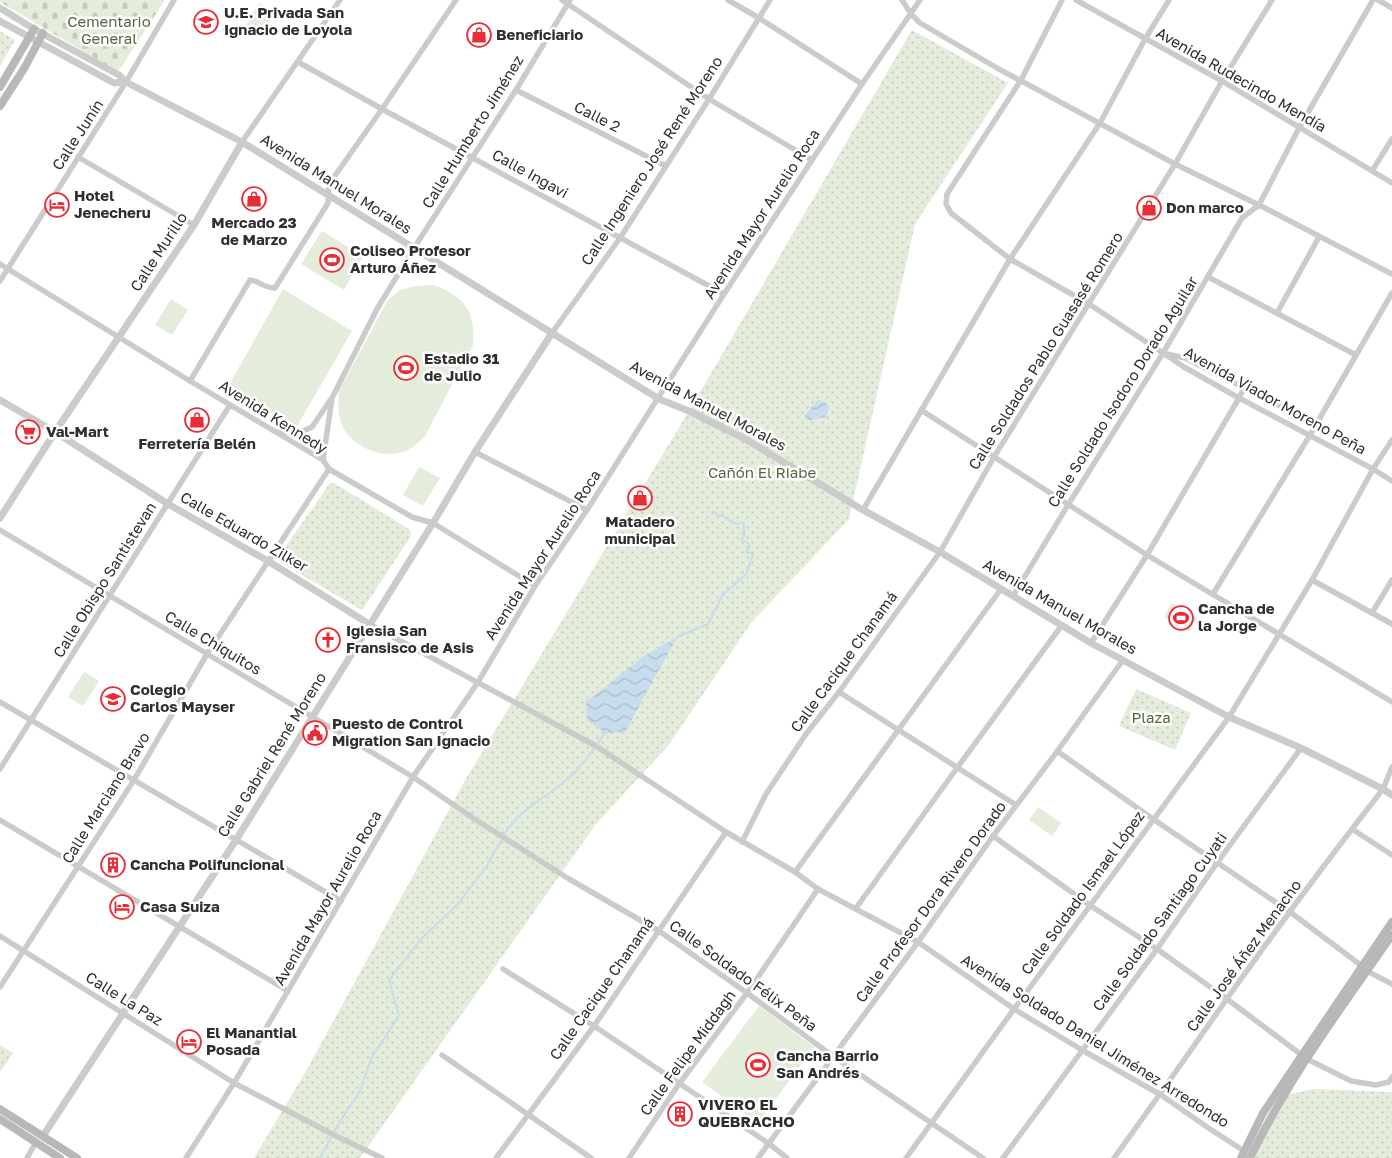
<svg xmlns="http://www.w3.org/2000/svg" width="1392" height="1158" font-family="'Golos Text',sans-serif">
	<style>
		.grass { fill: url(#grass-dots) }
		.cemetery { fill: url(#cemetery-stones) }
		.pitch { fill: #e4ecdb }
		.water { fill: url(#water-waves) }
		.lines { fill: none; stroke-linecap: round; stroke-linejoin: round }
		.stream { stroke: #c7dcec; stroke-width: 2 }
		.minor { stroke: #cbcbcb; stroke-width: 5.5 }
		.tertiary { stroke: #cbcbcb; stroke-width: 7 }
		.secondary { stroke: #b8b8b8; stroke-width: 8 }
		.labels { text-anchor: middle; stroke-width: 5; stroke-linejoin: round; paint-order: stroke }
		.poi-label { font-size: 15px; font-weight: bold; fill: #2e2e2e; stroke: #fff; text-anchor: start }
		.park-label { font-size: 15px; fill: #4f6a3b; stroke: #fff }
		.street-label { font-size: 15px; fill: #2e2e2e; stroke: #fff }
	</style>
	<defs>
		<pattern id="grass-dots" width="8" height="8" patternUnits="userSpaceOnUse" patternTransform="scale(1.25)"><rect width="8" height="8" fill="#e4ecdb"/><path d="M2 2h.1M6 6h.1" fill="none" stroke="#c4cbbc" stroke-width="1.8" stroke-linecap="round"/></pattern>
		<pattern id="cemetery-stones" width="16" height="16" patternUnits="userSpaceOnUse" patternTransform="scale(1.25)"><rect width="16" height="16" fill="#e4ecdb"/><path d="M2 7V4a2 2 0 0 1 4 0v3zM10 15v-3a2 2 0 0 1 4 0v3z" fill="#c4cbbc"/></pattern>
		<pattern id="water-waves" width="16" height="10" patternUnits="userSpaceOnUse" patternTransform="scale(1.25)"><rect width="16" height="10" fill="#c7dcec"/><path d="M0 5q4-4 8 0t8 0" fill="none" stroke="#abbdcb"/></pattern>
	</defs>
	<rect width="100%" height="100%" fill="#fff"/>
	<g class="grass">
		<polygon points="912,30 1008,83 915,224 849,519 751,623 668,746 596,824 360,1158 254,1158 305,1073 467,777 689,411"/>
		<polygon points="0,31 15,40 0,66"/>
		<polygon points="330,483 334,483 409,529 411,532 411,536 363,609 360,609 280,562 278,560 279,556"/>
		<polygon points="1136,689 1191,713 1175,750 1119,726"/>
		<polygon points="0,1045 13,1053 0,1072"/>
		<polygon points="1313,1089 1392,1092 1392,1158 1245,1158 1286,1095"/>
	</g>
	<polygon class="cemetery" points="0,0 165,0 118,72 0,2"/>
	<g class="pitch">
		<polygon points="259,3 275,12 260,37 244,29"/>
		<polygon points="322,231 363,256 344,290 301,264"/>
		<path d="M433,285C464,296 476,311 473,345L425,436C417,444 410,451 399,453C377,458 348,444 341,422C338,412 338,402 339,391L388,300L400,290L416,286Z"/>
		<polygon points="283,289 352,331 296,428 228,387"/>
		<polygon points="171,299 188,310 172,335 155,325"/>
		<polygon points="419,467 440,478 423,506 403,495"/>
		<polygon points="1172,603 1197,618 1189,632 1164,617"/>
		<polygon points="84,672 99,681 83,706 68,697"/>
		<polygon points="1038,807 1061,823 1052,836 1029,820"/>
		<polygon points="759,1006 814,1047 758,1123 702,1082"/>
	</g>
	<g class="water">
		<polygon points="818,400 825,402 829,407 828,412 825,417 811,420 806,420 805,415"/>
		<polygon points="677,637 625,732 605,733 587,720 586,702 644,656"/>
	</g>
	<g class="lines">
		<g class="stream">
			<polyline points="677,637 708,624 722,596 747,573 753,554 746,552 750,547 748,543 741,539 744,536 744,524 742,523 736,524 730,520 728,520 722,515 719,516 713,511"/>
			<path d="M504,835C519,809 549,796 571,776C583,766 596,746 605,733"/>
			<polyline points="320,1158 339,1123 360,1091 372,1057 399,1016 389,980 422,938 459,903 486,867 502,839"/>
		</g>
		<g class="minor">
			<polyline points="562,0 709,99 812,160"/>
			<polyline points="728,0 759,18 862,84"/>
			<polyline points="902,0 911,14 920,23 997,68 1175,164 1259,205 1392,274"/>
			<polyline points="1062,0 1021,80 947,194 946,204 951,213 1010,259 1089,304 1184,367 1239,398 1373,469 1392,481"/>
			<polyline points="1076,0 1222,81 1392,183"/>
			<polyline points="1378,0 1392,8"/>
			<polyline points="298,62 382,109 724,294"/>
			<polyline points="516,90 666,166"/>
			<polyline points="242,142 340,0"/>
			<polyline points="78,157 194,225"/>
			<polyline points="1372,171 1392,139"/>
			<polyline points="0,264 190,381 323,460 329,469 412,517 433,523 535,586"/>
			<polyline points="1208,277 1356,355"/>
			<polyline points="0,281 126,82 174,0"/>
			<polyline points="1277,313 1319,237"/>
			<polyline points="552,333 620,238 709,99 770,0"/>
			<polyline points="1167,354 1185,358 1316,424"/>
			<path d="M190,381L250,280C259,281 265,288 275,288L328,203L329,184L382,109L456,0"/>
			<polyline points="921,410 1147,555 1392,702"/>
			<polyline points="277,432 299,433 312,427 333,396 377,309 414,248 516,90 570,0"/>
			<polyline points="475,452 587,510"/>
			<polyline points="323,460 332,398"/>
			<polyline points="863,510 1010,259 1100,123 1145,39 1169,0"/>
			<polyline points="0,530 413,777 476,820 569,879 659,931 747,993 834,1057 983,1158"/>
			<polyline points="1312,580 1392,624"/>
			<polyline points="1213,594 1310,435 1392,293"/>
			<polyline points="1013,596 1068,505 1163,353 1242,218 1259,205 1299,128 1373,0"/>
			<polyline points="1372,613 1392,580"/>
			<polyline points="369,624 596,746 726,832 795,872 818,889 918,942 1014,1009 1082,1050 1161,1095 1210,1129 1244,1151"/>
			<polyline points="1091,643 1147,555 1239,398 1244,388"/>
			<polyline points="839,692 1016,805"/>
			<polyline points="0,702 341,901"/>
			<polyline points="1057,751 1153,819 1290,912 1362,966"/>
			<polyline points="0,769 230,405"/>
			<polyline points="0,820 288,991"/>
			<polyline points="1352,829 1392,855"/>
			<polyline points="993,836 1091,906 1157,949 1227,999 1307,1059 1351,1081 1376,1085 1389,1082 1392,1077"/>
			<polyline points="742,842 766,794 806,734 839,692 940,552 994,457 1175,164 1222,81 1272,0"/>
			<polyline points="795,872 1001,589"/>
			<polyline points="856,908 957,768 1062,625"/>
			<polyline points="0,936 234,1083 340,1138 382,1158"/>
			<polyline points="503,969 594,1026 768,1143 787,1158"/>
			<polyline points="1367,971 1392,984"/>
			<polyline points="0,987 134,780 207,654 329,469"/>
			<polyline points="442,1055 591,1158"/>
			<polyline points="27,1158 36,1142"/>
			<polyline points="186,1158 234,1083 413,777 478,682 535,586 587,510 724,294 862,84 920,0"/>
			<polyline points="496,1158 594,1026 726,832"/>
			<polyline points="629,1158 679,1084 747,993 818,889"/>
			<polyline points="758,1158 918,942 993,836 1053,757 1123,660"/>
			<polyline points="906,1158 1014,1009 1229,717 1312,580 1373,469 1392,440"/>
			<polyline points="1003,1158 1157,949 1217,863 1301,748"/>
			<path d="M1114,1158C1152,1106 1189,1053 1226,1000C1277,928 1329,858 1383,789L1392,767"/>
		</g>
		<g class="tertiary">
			<polyline points="0,8 34,29 119,75 126,82 242,142 659,399 689,411 747,440 863,510 940,552 1091,643 1229,717 1301,748 1383,789 1392,795"/>
			<polyline points="0,21 114,83 126,82"/>
			<polyline points="0,400 55,432 168,504 268,561 369,624"/>
			<polyline points="0,518 55,432 194,225 242,142"/>
			<polyline points="43,1136 236,840 433,523 475,452 552,333"/>
		</g>
		<g class="secondary">
			<polyline points="0,87 34,29"/>
			<polyline points="0,106 25,67 43,33"/>
			<polyline points="0,1109 77,1158"/>
			<polyline points="0,1119 60,1158"/>
			<polyline points="1241,1158 1263,1113 1392,922"/>
			<path d="M1250,1158C1288,1079 1342,1007 1392,935"/>
		</g>
	</g>
	<defs>
		<g id="school-ring" transform="scale(1.25)"><circle r="9.5" fill="#fff" stroke="#e72e36" stroke-width="1.5"/><path d="M0-5L7-2L0 1L-7-2ZM-4 1L0 2.5L4 1V4Q0 6-4 4Z" fill="#e72e36"/></g>
		<g id="shop-ring" transform="scale(1.25)"><circle r="9.5" fill="#fff" stroke="#e72e36" stroke-width="1.5"/><path d="M-5-2.5h2.3a2.7 3.5 0 0 1 5.4 0H5L5.5 6h-11ZM-1.5-2.5h3a1.5 2.3 0 0 0-3 0Z" fill="#e72e36"/></g>
		<g id="hotel-ring" transform="scale(1.25)"><circle r="9.5" fill="#fff" stroke="#e72e36" stroke-width="1.5"/><path d="M-6-4.5h1.5V1H6V5H4.5V3h-9V5H-6ZM-4 0a1.8 1.8 0 1 1 3.6 0ZM.5 0V-2.5h3Q6-2.5 6 0Z" fill="#e72e36"/></g>
		<g id="stadium-ring" transform="scale(1.25)"><circle r="9.5" fill="#fff" stroke="#e72e36" stroke-width="1.5"/><path d="M0-5a6.5 5 0 1 0 0 10a6.5 5 0 1 0 0-10ZM-3.5-1.8h7v3.6h-7Z" fill="#e72e36"/></g>
		<g id="supermarket-ring" transform="scale(1.25)"><circle r="9.5" fill="#fff" stroke="#e72e36" stroke-width="1.5"/><path d="M-6-5.5h2.5l.6 2H6L4.5 2H-2.5L-4.4-4H-6ZM-1.5 3.2a1.3 1.3 0 1 0 .1 0ZM3 3.2a1.3 1.3 0 1 0 .1 0Z" fill="#e72e36"/></g>
		<g id="church-ring" transform="scale(1.25)"><circle r="9.5" fill="#fff" stroke="#e72e36" stroke-width="1.5"/><path d="M-1.2-6h2.4v3.5h3.3v2.4h-3.3V6h-2.4V-.1h-3.3v-2.4h3.3Z" fill="#e72e36"/></g>
		<g id="civic-ring" transform="scale(1.25)"><circle r="9.5" fill="#fff" stroke="#e72e36" stroke-width="1.5"/><path d="M-.6-6.5H3V-4.5H.6V-3L4-1V1h2V6H-6V1h2V-1L-.6-3ZM-1.2 2.5V6h2.4V2.5Z" fill="#e72e36"/></g>
		<g id="building-ring" transform="scale(1.25)"><circle r="9.5" fill="#fff" stroke="#e72e36" stroke-width="1.5"/><path d="M-4-6H4V6H1V3H-1V6H-4ZM-2.5-4.3h1.7v1.8h-1.7ZM.8-4.3h1.7v1.8H.8ZM-2.5-1h1.7V.8h-1.7ZM.8-1h1.7V.8H.8Z" fill="#e72e36"/></g>
	</defs>
	<g fill-rule="evenodd">
		<use href="#school-ring" x="206" y="22"/>
		<use href="#shop-ring" x="479" y="35"/>
		<use href="#shop-ring" x="254" y="199"/>
		<use href="#hotel-ring" x="57" y="205"/>
		<use href="#shop-ring" x="1149" y="208"/>
		<use href="#stadium-ring" x="332" y="260"/>
		<use href="#stadium-ring" x="406" y="368"/>
		<use href="#shop-ring" x="197" y="420"/>
		<use href="#supermarket-ring" x="28" y="432"/>
		<use href="#shop-ring" x="640" y="498"/>
		<use href="#stadium-ring" x="1181" y="618"/>
		<use href="#church-ring" x="328" y="640"/>
		<use href="#school-ring" x="113" y="699"/>
		<use href="#civic-ring" x="315" y="733"/>
		<use href="#building-ring" x="113" y="865"/>
		<use href="#hotel-ring" x="122" y="907"/>
		<use href="#hotel-ring" x="189" y="1042"/>
		<use href="#stadium-ring" x="758" y="1065"/>
		<use href="#building-ring" x="680" y="1114"/>
	</g>
	<g class="labels">
		<g class="poi-label">
			<text x="224" y="18">U.E. Privada San<tspan x="224" dy="17">Ignacio de Loyola</tspan></text>
			<text x="496" y="40">Beneficiario</text>
			<text x="74" y="201">Hotel<tspan x="74" dy="17">Jenecheru</tspan></text>
			<text x="1166" y="213">Don marco</text>
			<text x="254" y="228" text-anchor="middle">Mercado 23<tspan x="254" dy="17">de Marzo</tspan></text>
			<text x="350" y="256">Coliseo Profesor<tspan x="350" dy="17">Arturo Áñez</tspan></text>
			<text x="424" y="364">Estadio 31<tspan x="424" dy="17">de Julio</tspan></text>
			<text x="46" y="437">Val-Mart</text>
			<text x="197" y="449" text-anchor="middle">Ferretería Belén</text>
			<text x="640" y="527" text-anchor="middle">Matadero<tspan x="640" dy="17">municipal</tspan></text>
			<text x="1198" y="614">Cancha de<tspan x="1198" dy="17">la Jorge</tspan></text>
			<text x="346" y="636">Iglesia San<tspan x="346" dy="17">Fransisco de Asis</tspan></text>
			<text x="130" y="695">Colegio<tspan x="130" dy="17">Carlos Mayser</tspan></text>
			<text x="332" y="729">Puesto de Control<tspan x="332" dy="17">Migration San Ignacio</tspan></text>
			<text x="130" y="870">Cancha Polifuncional</text>
			<text x="140" y="912">Casa Suiza</text>
			<text x="206" y="1038">El Manantial<tspan x="206" dy="17">Posada</tspan></text>
			<text x="776" y="1061">Cancha Barrio<tspan x="776" dy="17">San Andrés</tspan></text>
			<text x="698" y="1110">VIVERO EL<tspan x="698" dy="17">QUEBRACHO</tspan></text>
		</g>
		<g class="park-label">
			<text x="109" y="27">Cementario<tspan x="109" dy="17">General</tspan></text>
			<text x="762" y="478">Cañón El Riabe</text>
			<text x="1151" y="723">Plaza</text>
		</g>
		<g class="street-label">
			<text transform="translate(1241 80) rotate(30)" y="5">Avenida Rudecindo Mendía</text>
			<text transform="translate(597 117) rotate(27)" y="5">Calle 2</text>
			<text transform="translate(473 132) rotate(-58)" y="5">Calle Humberto Jiménez</text>
			<text transform="translate(78 135) rotate(-57)" y="5">Calle Junín</text>
			<text transform="translate(652 161) rotate(-57)" y="5">Calle Ingeniero José René Moreno</text>
			<text transform="translate(530 174) rotate(29)" y="5">Calle Ingavi</text>
			<text transform="translate(336 184) rotate(32)" y="5">Avenida Manuel Morales</text>
			<text transform="translate(762 214) rotate(-57)" y="5">Avenida Mayor Aurelio Roca</text>
			<text transform="translate(159 252) rotate(-57)" y="5">Calle Murillo</text>
			<text transform="translate(1046 351) rotate(-58)" y="5">Calle Soldados Pablo Guasasé Romero</text>
			<text transform="translate(1123 392) rotate(-58)" y="5">Calle Soldado Isodoro Dorado Aguilar</text>
			<text transform="translate(1275 401) rotate(29)" y="5">Avenida Viador Moreno Peña</text>
			<text transform="translate(708 406) rotate(28)" y="5">Avenida Manuel Morales</text>
			<text transform="translate(273 417) rotate(32)" y="5">Avenida Kennedy</text>
			<text transform="translate(244 532) rotate(30)" y="5">Calle Eduardo Zilker</text>
			<text transform="translate(543 555) rotate(-57)" y="5">Avenida Mayor Aurelio Roca</text>
			<text transform="translate(105 580) rotate(-58)" y="5">Calle Obispo Santistevan</text>
			<text transform="translate(1060 607) rotate(30)" y="5">Avenida Manuel Morales</text>
			<text transform="translate(213 643) rotate(31)" y="5">Calle Chiquitos</text>
			<text transform="translate(844 662) rotate(-54)" y="5">Calle Cacique Chanamá</text>
			<text transform="translate(272 755) rotate(-58)" y="5">Calle Gabriel René Moreno</text>
			<text transform="translate(106 798) rotate(-58)" y="5">Calle Marciano Bravo</text>
			<text transform="translate(1083 893) rotate(-54)" y="5">Calle Soldado Ismael López</text>
			<text transform="translate(328 898) rotate(-60)" y="5">Avenida Mayor Aurelio Roca</text>
			<text transform="translate(931 902) rotate(-54)" y="5">Calle Profesor Dora Rivero Dorado</text>
			<text transform="translate(1160 922) rotate(-54)" y="5">Calle Soldado Santiago Cuyati</text>
			<text transform="translate(1244 956) rotate(-54)" y="5">Calle José Áñez Menacho</text>
			<text transform="translate(743 976) rotate(36)" y="5">Calle Soldado Félix Peña</text>
			<text transform="translate(602 989) rotate(-55)" y="5">Calle Cacique Chanamá</text>
			<text transform="translate(124 999) rotate(32)" y="5">Calle La Paz</text>
			<text transform="translate(1095 1041) rotate(32)" y="5">Avenida Soldado Daniel Jiménez Arredondo</text>
			<text transform="translate(688 1053) rotate(-54)" y="5">Calle Felipe Middagh</text>
		</g>
	</g>
</svg>
